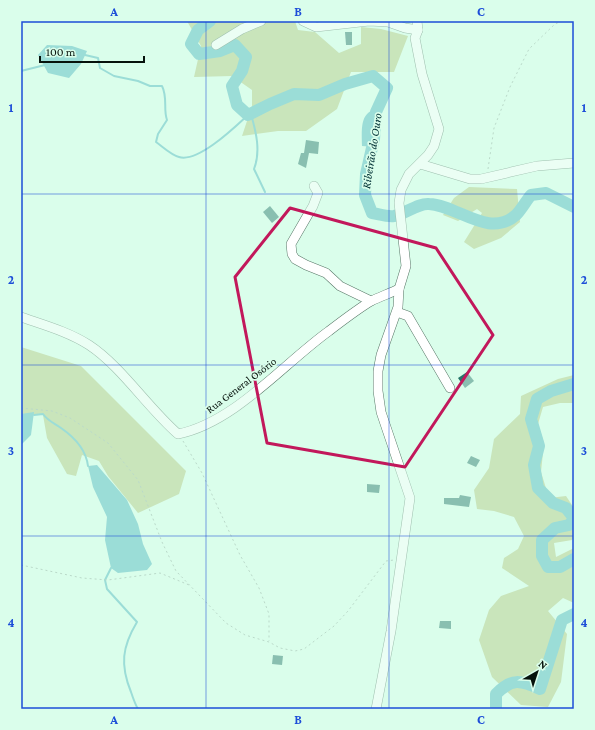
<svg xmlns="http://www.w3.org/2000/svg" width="595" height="730" font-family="'Crimson Pro',serif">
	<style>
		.forest { fill: #b3c782 }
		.water { fill: #4fb6bf }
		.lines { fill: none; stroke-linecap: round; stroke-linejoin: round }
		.stream { stroke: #4fb6bf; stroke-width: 2 }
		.river { stroke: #4fb6bf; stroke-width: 12 }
		.building { fill: #267469 }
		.minor-casing { stroke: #577767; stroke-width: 10 }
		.path { stroke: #92aea0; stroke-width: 1; stroke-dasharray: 2 3; stroke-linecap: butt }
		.minor { stroke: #fff; stroke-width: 9 }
		.marked { fill: none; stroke: #c2185b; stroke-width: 3; stroke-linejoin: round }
		.grid { fill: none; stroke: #1d4ed8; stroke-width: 1; stroke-opacity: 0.55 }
		.labels { text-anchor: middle; stroke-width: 3.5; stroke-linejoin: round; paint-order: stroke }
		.street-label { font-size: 11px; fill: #06120c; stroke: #dafeeb }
		.water-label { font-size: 12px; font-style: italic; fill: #003135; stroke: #dafeeb }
		.neatline { fill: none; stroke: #1d4ed8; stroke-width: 1.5 }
		.grid-label { font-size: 13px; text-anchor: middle; font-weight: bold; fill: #1d4ed8 }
	</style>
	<rect width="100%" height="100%" fill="#dafeeb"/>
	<g class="forest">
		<polygon points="187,21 295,21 298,30 315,32 339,53 361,44 361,27 381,29 408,36 394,72 351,72 337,109 306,131 278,131 242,136 252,106 252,90 232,76 194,77 201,46"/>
		<polygon points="469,187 517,189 520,222 501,238 474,249 464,242 482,213 477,209 458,221 443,215 454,198"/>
		<polygon points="21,347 81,366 186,471 179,494 138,513 108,476 99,461 82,455 76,476 67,474 47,438 43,415 21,415"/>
		<polygon points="574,375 574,403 560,403 543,407 538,424 544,443 541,472 549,498 566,496 574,508 574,537 572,540 554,543 556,557 574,548 574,603 563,598 548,611 567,634 561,682 548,707 521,705 492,677 479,640 489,610 501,596 529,586 502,568 504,558 518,549 524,536 514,517 494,511 477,509 474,490 489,468 494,439 520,414 521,396 558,379"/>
	</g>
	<g class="water">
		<polygon points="47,45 72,46 87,51 81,64 69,78 48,73 38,55"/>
		<path d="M377,109L382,117L377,122L378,141L376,147L362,146C362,131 359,112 377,109Z"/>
		<polygon points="34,412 31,435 21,445 21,414"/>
		<polygon points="97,465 127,500 138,524 143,544 152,564 147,570 118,573 111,568 105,540 107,517 93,487 88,466"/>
	</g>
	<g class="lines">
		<g class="stream">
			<path d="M85,55L98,58L100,68L114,76L138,81L150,86H162C168,98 163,109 167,120L158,134L156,142C163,147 171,155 179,157C198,163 235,127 248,115"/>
			<polyline points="21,71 45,65"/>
			<path d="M251,114C256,132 261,151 254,169L265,192"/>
			<path d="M34,415L43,414C48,421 54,423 61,428C74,437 86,449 88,466"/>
			<path d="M111,568L105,580L107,589L137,622C122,647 120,665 131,692C133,698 135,704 138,709"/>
		</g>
		<g class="river">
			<path d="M210,21L198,30L191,44L199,54L220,51L235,45L246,57L242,71L232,86L237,105L248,115L270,104L294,94L319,95L345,84L373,76L387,88L376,112L374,139L366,174L365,195L372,213C379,214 387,217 394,216C405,214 418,203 429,204C457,205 489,239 516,215C521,210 526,201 531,195L546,193L574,207"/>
			<polyline points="574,384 551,391 537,399 531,419 539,446 534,465 538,488 553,503 566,508 574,518"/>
			<polyline points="574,519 569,525 555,528 542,540 542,556 548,567 560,567 574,559"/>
			<path d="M496,709V694C512,678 520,680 540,689L562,620L574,614"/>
		</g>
	</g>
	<g class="building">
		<polygon points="345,32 352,32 352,45 346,45"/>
		<polygon points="306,140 319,142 318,154 309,153 306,168 298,164 301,153 304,153"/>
		<polygon points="270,206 279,217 272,223 263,212"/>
		<polygon points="467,372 474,381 465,388 458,378"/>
		<polygon points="471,456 480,460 476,467 467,463"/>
		<polygon points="367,484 380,485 379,493 367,492"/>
		<polygon points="460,495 471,497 469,507 444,504 444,498 459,498"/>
		<polygon points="440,621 451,621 451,629 439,628"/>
		<polygon points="273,655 283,656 282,665 272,664"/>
	</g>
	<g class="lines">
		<g class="minor-casing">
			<g id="minor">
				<polyline points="303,21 316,27 369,21 388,22 405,28 418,30"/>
				<polyline points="216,45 242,29 261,21"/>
				<polyline points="420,164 470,179 481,179 537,166 574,163"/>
				<polyline points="314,186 318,193 313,206 291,244 292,254 295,259 306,265 326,273 340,286 371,301"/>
				<polyline points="397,312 408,316 450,388"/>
				<path d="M21,317C44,325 69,332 89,345C121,366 148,408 178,434C234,423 283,364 329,331C342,321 358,309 371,301C380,297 390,293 399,289"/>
				<polyline points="376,709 391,631 410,498 381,412 378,391 378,371 381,355 398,307 399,289 406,266 399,203 401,190 409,174 428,155 434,146 439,129 422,74 415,38 418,30 417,21"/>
			</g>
		</g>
		<g class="path">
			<polyline points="488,169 494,128 510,87 529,49 555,24 562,21"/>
			<polyline points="21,408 52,411 70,418 108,443 138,480 162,542 176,571 226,623 245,635 269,642 280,648 295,651 304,649 334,626 348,611 386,561 394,560"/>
			<polyline points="183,441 202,473 240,555 259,588 269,614 269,641"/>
			<polyline points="21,565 82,578 108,580 160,573 189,585"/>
		</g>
		<use href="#minor" class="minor"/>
	</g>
	<path d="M0 0H595V730H0ZM290,208L436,248L493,335L405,467L267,443L235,277Z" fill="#dafeeb" fill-opacity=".55" fill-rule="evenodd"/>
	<path class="marked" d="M290,208L436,248L493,335L405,467L267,443L235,277Z"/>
	<path class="grid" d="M206,21V709M389,21V709M21,194H574M21,365H574M21,536H574"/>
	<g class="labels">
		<g class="street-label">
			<text transform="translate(241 385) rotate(-37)" y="4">Rua General Osório</text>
		</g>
		<g class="water-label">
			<text transform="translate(372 151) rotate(-81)" y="4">Ribeirão do Ouro</text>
		</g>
	</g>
	<rect width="595" height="730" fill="none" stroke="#dafeeb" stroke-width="44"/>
	<g transform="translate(537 672) rotate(39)" stroke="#dafeeb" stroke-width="3" paint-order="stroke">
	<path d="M0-3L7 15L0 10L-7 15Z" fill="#06120c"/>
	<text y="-6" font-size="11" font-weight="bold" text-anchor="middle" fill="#06120c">N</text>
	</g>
	<path d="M40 56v6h104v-6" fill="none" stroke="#06120c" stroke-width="2"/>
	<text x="46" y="56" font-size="12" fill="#06120c" stroke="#dafeeb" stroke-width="3" paint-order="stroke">100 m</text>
	<rect x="22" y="22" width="551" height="686" class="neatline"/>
	<g class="grid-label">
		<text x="114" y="16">A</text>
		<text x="298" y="16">B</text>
		<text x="481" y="16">C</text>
		<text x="11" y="112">1</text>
		<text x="584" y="112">1</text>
		<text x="11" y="284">2</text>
		<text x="584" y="284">2</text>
		<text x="11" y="455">3</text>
		<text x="584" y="455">3</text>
		<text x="11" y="627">4</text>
		<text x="584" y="627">4</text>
		<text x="114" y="724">A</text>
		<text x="298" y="724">B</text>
		<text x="481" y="724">C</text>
	</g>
</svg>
